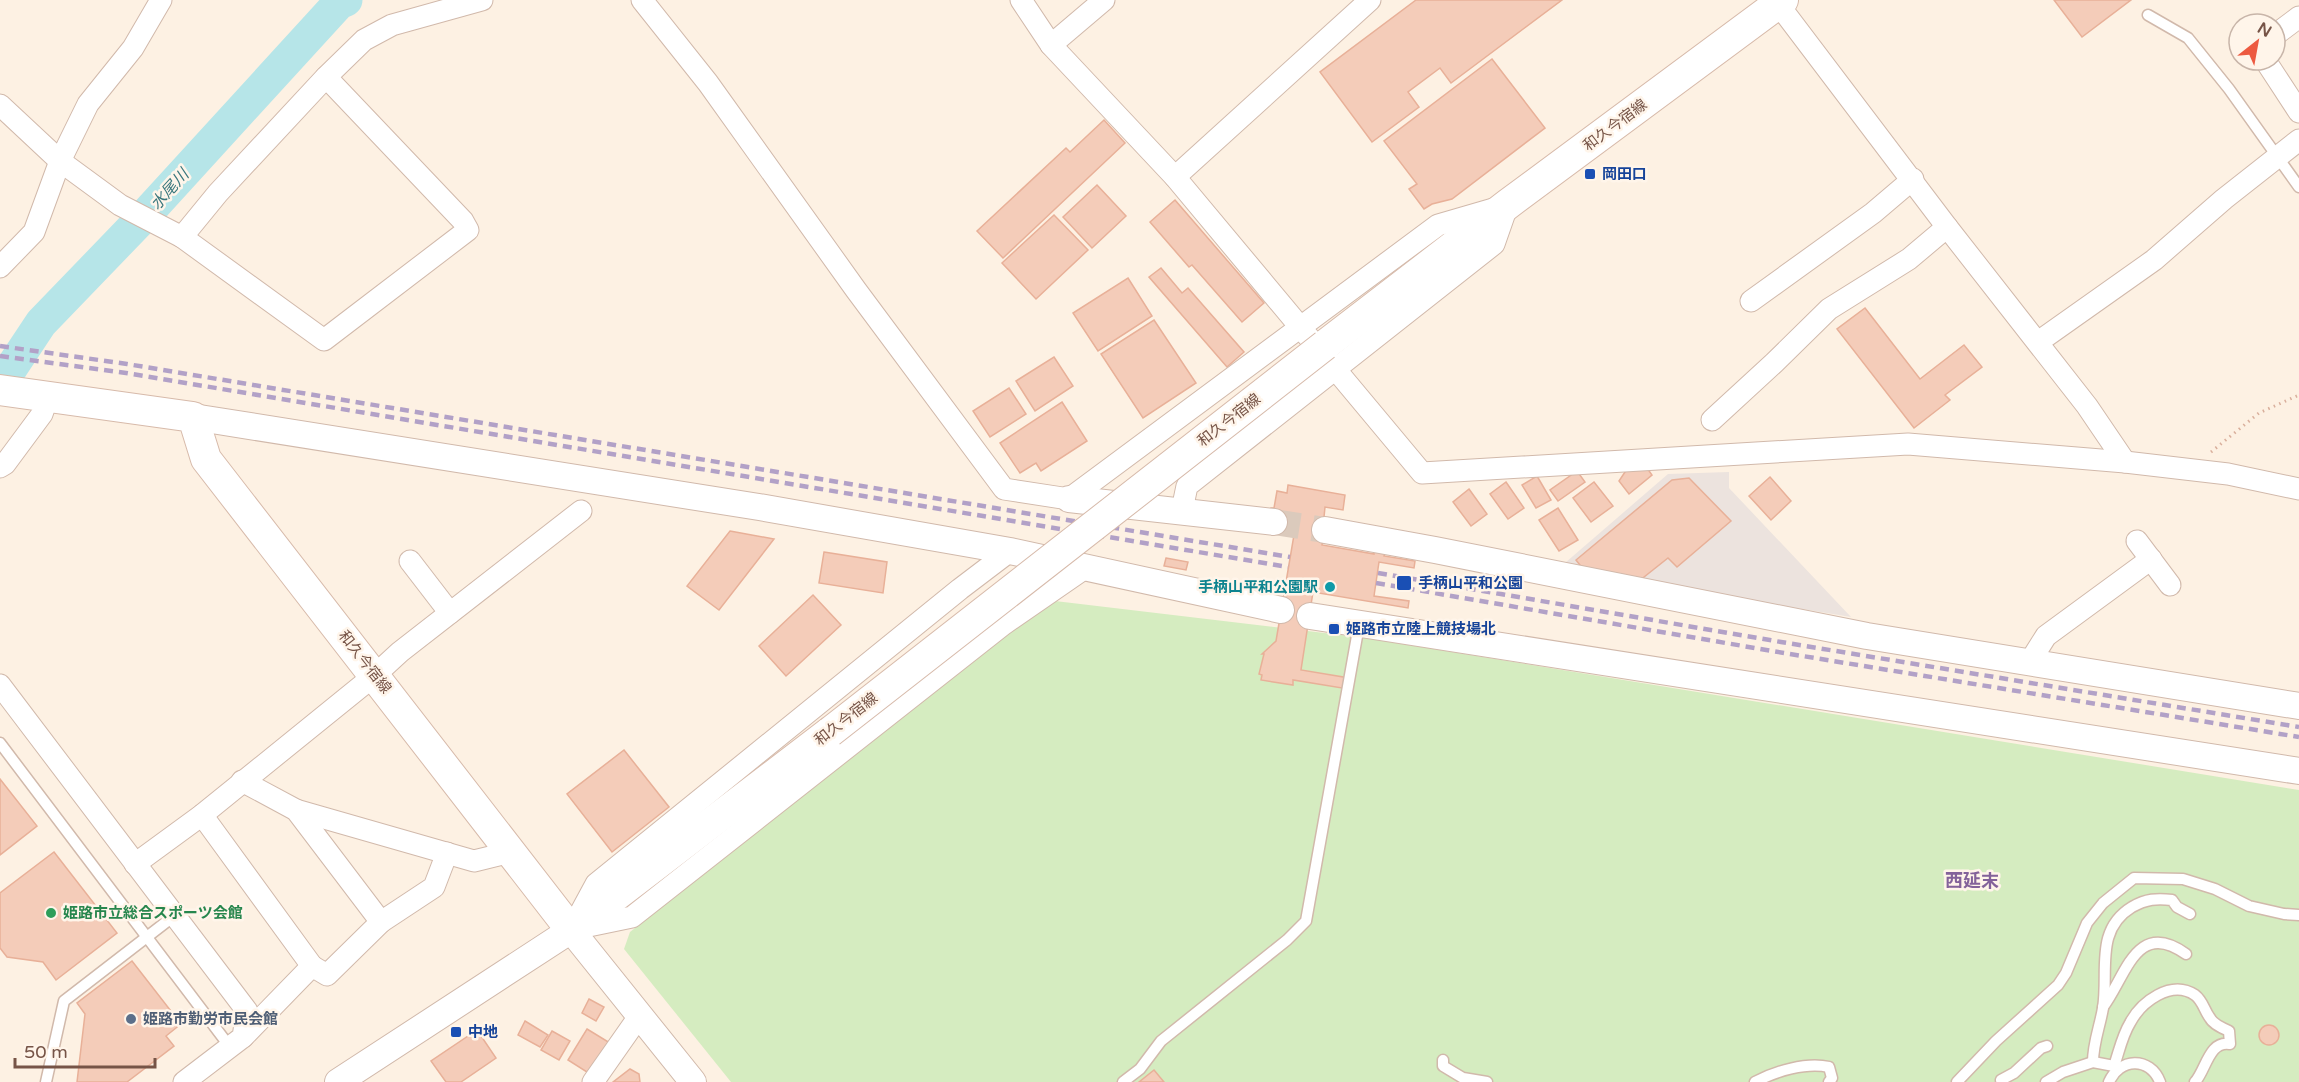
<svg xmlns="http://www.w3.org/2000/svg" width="2299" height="1082" font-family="'Varela Round','Noto Sans JP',sans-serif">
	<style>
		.industrial { fill: #ece3de }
		.green { fill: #d5ecc0 }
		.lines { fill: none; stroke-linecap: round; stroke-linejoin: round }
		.river { stroke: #b6e5e8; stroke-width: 33 }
		.building { fill: #f4ccb9; stroke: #e8b098; stroke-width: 1.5 }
		.tertiary-tunnel { stroke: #dbcabc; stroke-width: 26; stroke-dasharray: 26 13; stroke-linecap: butt }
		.service-casing { stroke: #d1b9ab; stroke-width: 13 }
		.minor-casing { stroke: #d1b9ab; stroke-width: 23 }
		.tertiary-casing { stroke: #d1b9ab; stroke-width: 28 }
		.secondary-casing { stroke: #d7baaa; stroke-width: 32 }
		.path { stroke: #d9af9c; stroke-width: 3; stroke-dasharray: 1.5 4.5; stroke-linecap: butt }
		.service { stroke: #fff; stroke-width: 10 }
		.minor { stroke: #fff; stroke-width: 21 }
		.tertiary { stroke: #fff; stroke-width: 26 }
		.secondary { stroke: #fff; stroke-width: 30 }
		.rail { stroke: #b2a1c7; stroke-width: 4.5; stroke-dasharray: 9 6; stroke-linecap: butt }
		.secondary-bridge-casing { stroke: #d7baaa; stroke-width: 32; stroke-linecap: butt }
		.secondary-bridge { stroke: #fff; stroke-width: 30 }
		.transit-dot { fill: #1a4fb4; stroke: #fff5ea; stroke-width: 2 }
		.culture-dot { fill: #0f9aa8; stroke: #fff5ea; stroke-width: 2 }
		.leisure-dot { fill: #2e9e5b; stroke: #fff5ea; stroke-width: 2 }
		.service-dot { fill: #5c6f8a; stroke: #fff5ea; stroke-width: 2 }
		.labels { text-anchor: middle; stroke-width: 5; stroke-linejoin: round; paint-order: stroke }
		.street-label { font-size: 15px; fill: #765447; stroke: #fff5ea }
		.transit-label { font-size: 15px; font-weight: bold; fill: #164399; stroke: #fff5ea; text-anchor: start }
		.culture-label { font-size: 15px; font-weight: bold; fill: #0d838f; stroke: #fff5ea; text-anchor: end }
		.leisure-label { font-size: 15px; font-weight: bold; fill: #27864d; stroke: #fff5ea; text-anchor: start }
		.service-label { font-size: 15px; font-weight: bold; fill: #4e5e75; stroke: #fff5ea; text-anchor: start }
		.water-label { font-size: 16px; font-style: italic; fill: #3a777d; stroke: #fff5ea }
		.quarter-label { font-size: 18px; font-weight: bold; fill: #83629a; stroke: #fff5ea }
	</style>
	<rect width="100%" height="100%" fill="#fdf1e3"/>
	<polygon class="industrial" points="1729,472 1729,488 1851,617 1558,569 1668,474"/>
	<polygon class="green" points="1055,601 1366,638 2299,790 2299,1082 731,1082 624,949 630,932 1040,607"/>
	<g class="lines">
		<polyline class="river" points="0,385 41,323 149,211 339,3 346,0"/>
	</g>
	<g class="building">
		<polygon points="1416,0 1562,0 1451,83 1440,68 1408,92 1419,107 1372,142 1320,72"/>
		<polygon points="2054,0 2131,0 2082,37"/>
		<polygon points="1492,59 1545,128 1452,199 1432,204 1424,209 1409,189 1417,184 1384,141"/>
		<polygon points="1104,120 1125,143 1003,258 977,231 1066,148 1070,152"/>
		<polygon points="1097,185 1126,216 1092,248 1063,217"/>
		<polygon points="1175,200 1264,303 1242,322 1192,265 1189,267 1150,222"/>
		<polygon points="1054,215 1088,250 1036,299 1002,263"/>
		<polygon points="1161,268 1182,293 1188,288 1244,352 1227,367 1149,277"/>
		<polygon points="1128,278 1152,316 1098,351 1073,313"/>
		<polygon points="1865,308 1920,379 1964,345 1982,367 1945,395 1950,400 1914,428 1837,329"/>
		<polygon points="1154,320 1196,383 1143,418 1101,354"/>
		<polygon points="1054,357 1073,386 1035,411 1016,381"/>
		<polygon points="1009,388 1026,414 990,437 973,411"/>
		<polygon points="1062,402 1087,441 1041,471 1036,463 1020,473 1000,443"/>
		<polygon points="1647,468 1652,475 1629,494 1619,481 1627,469"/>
		<polygon points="1577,471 1585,482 1558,501 1550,490"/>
		<polygon points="1537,476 1551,500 1536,508 1522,485"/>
		<polygon points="1770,477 1791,501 1771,520 1749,496"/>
		<polygon points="1689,478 1731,521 1677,567 1668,558 1639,581 1584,570 1576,560 1672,480"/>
		<polygon points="1506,482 1524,508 1508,519 1490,494"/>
		<polygon points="1594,482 1613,506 1591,522 1573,498"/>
		<polygon points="1288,485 1345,495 1343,510 1325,507 1324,517 1326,518 1322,545 1374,554 1374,551 1385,553 1384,556 1415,561 1414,568 1379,562 1374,596 1409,601 1408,608 1313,592 1301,670 1349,678 1348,689 1293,680 1293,685 1261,680 1262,675 1259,674 1264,654 1262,654 1276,641 1295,529 1276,526 1270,515 1271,508 1274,508 1277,491 1287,493"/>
		<polygon points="1469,489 1487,514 1471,526 1453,502"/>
		<polygon points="1558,508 1578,540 1559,551 1539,520"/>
		<polygon points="730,531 774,539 719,610 687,586"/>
		<polygon points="824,552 887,562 883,593 819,583"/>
		<polygon points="1166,558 1188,562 1186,570 1164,566"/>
		<polygon points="813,595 841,625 786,676 759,646"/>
		<polygon points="624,750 669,807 612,852 567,794"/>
		<polygon points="0,779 37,826 0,855"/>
		<polygon points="54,852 117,933 56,980 43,962 7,957 0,948 0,893"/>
		<polygon points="132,961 181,1024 166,1036 174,1046 127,1082 77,1082 85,1014 77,1003"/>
		<polygon points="589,999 604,1007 596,1021 582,1013"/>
		<polygon points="525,1021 548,1035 540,1047 518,1035"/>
		<circle cx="2269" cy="1035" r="10"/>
		<polygon points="587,1029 610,1043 590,1074 568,1060"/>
		<polygon points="477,1030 496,1058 461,1082 446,1082 431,1061"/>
		<polygon points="552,1031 570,1041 559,1060 541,1050"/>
		<polygon points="630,1069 639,1074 640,1082 613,1082"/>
		<polygon points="1154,1070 1164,1082 1139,1082"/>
	</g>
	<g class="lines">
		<polyline class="tertiary-tunnel" points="1274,522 1325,530"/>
		<g class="service-casing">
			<g id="service">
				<polyline points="2148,15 2188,38 2229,89 2299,187"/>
				<polyline points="0,743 230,1047"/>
				<path d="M2103,1007C2126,977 2136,918 2186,954"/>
				<polyline points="1443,1060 1443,1066 1463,1078 1487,1082"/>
				<path d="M2093,1062C2093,1043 2100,1026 2103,1008C2109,972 2094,930 2132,907C2146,899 2157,898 2172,900L2177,907L2190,914"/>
				<polyline points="2001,1080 2014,1073 2041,1048 2047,1046"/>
				<polyline points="46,1082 64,1001 174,916"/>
				<polyline points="1123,1082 1140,1069 1161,1041 1287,940 1306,921 1359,625"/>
				<path d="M1755,1082C1776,1071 1806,1062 1829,1067L1832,1078L1829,1082"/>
				<polyline points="1957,1082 1996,1041 2058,985 2066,973 2087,923 2103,903 2134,878 2183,879 2215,889 2249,906 2284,914 2299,915"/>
				<path d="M2046,1082L2063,1072L2093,1062L2114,1066C2119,1052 2122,1036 2130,1023C2141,1002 2171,979 2195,995C2203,1001 2204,1010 2210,1018C2213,1024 2222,1028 2229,1031L2230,1044C2209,1040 2206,1070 2195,1082"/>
				<path d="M2109,1082C2119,1058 2150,1056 2160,1082"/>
			</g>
		</g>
		<g class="minor-casing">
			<g id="minor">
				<polyline points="642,0 708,83 856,290 1004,489 1069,499 1438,225 1493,209"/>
				<polyline points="1021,0 1051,45 1175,177 1422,473 1908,444 2125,462 2228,474 2299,489"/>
				<polyline points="1775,0 1947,227 2087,406 2125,462"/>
				<polyline points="2275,35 2299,17"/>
				<polyline points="1051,45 1104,0"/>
				<polyline points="2265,60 2299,112"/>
				<polyline points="0,105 60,161 120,205 182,237 324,340 468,230 463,221 326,77"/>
				<polyline points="1175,177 1370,0"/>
				<polyline points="182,237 218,193 326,77 364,40 392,25 482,0"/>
				<polyline points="0,267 34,232 60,161 88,104 133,48 161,0"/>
				<polyline points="1751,301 1873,213 1913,179"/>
				<polyline points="2038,342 2154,260 2224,199 2299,140"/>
				<polyline points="1712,420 1774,363 1829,309 1909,259 1947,227"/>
				<polyline points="0,467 5,464 42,414 48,397"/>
				<polyline points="1182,510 1187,486 1494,244 1508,204"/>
				<polyline points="2137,541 2170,585"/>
				<polyline points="410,561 450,613"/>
				<polyline points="2029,663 2046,636 2151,559"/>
				<polyline points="0,685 247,1011 243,1037 184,1082"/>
				<polyline points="242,781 296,810 381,922 327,975 312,966 243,1037"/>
				<polyline points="296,810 474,861 511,852"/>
				<polyline points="202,815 312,966"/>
				<polyline points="135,864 202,815 375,675 400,652 581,511"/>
				<polyline points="576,921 596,884 960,589 1010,551"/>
				<polyline points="381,922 434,887 447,853"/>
				<polyline points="579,928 632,917 1004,624 1085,568"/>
				<polyline points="593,1082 640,1015"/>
			</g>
		</g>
		<g class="tertiary-casing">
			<g id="tertiary">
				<polyline points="193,417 759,507 1010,551 1281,610"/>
				<polyline points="1069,499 1274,522"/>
				<polyline points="1325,530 1435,550 1867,636 2299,706"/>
				<polyline points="1310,616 2299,771"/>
				<polyline points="338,1082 571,930 693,1082"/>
			</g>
		</g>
		<g class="secondary-casing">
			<g id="secondary">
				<polyline points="1325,345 1508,204 1783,0"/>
				<polyline points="0,390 193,417 206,459 571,930 830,732"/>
			</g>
		</g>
		<polyline class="path" points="2211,452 2259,413 2299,395"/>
		<use href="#service" class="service"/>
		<use href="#minor" class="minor"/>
		<use href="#tertiary" class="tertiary"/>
		<use href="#secondary" class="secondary"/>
		<g class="rail">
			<polyline points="0,346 127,364 1290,557"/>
			<polyline points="0,356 126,373 1288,567"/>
			<polyline points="1378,573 1781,642 2299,727"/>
			<polyline points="1376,583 1784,653 2299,737"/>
		</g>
		<g class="secondary-bridge-casing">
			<polyline id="secondary-bridge" points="830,732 1325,345"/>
		</g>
		<use href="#secondary-bridge" class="secondary-bridge"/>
	</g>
	<g class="transit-dot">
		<rect x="1584" y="168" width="12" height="12" rx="3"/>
		<rect x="1396" y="575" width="16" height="16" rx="3"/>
		<rect x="1328" y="623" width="12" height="12" rx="3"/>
		<rect x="450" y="1026" width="12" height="12" rx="3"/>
	</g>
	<circle class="culture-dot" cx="1330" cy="587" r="6"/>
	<circle class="leisure-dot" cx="51" cy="913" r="6"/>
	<circle class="service-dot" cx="131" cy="1019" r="6"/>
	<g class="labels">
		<g class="street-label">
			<text transform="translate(1615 125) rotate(-37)" y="5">和久今宿線</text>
			<text transform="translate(1229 420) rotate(-38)" y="5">和久今宿線</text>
			<text transform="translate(365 662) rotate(52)" y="5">和久今宿線</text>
			<text transform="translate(846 719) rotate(-38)" y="5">和久今宿線</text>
		</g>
		<g class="transit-label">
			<text x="1602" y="179">岡田口</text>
			<text x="1418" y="588">手柄山平和公園</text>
			<text x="1346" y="634">姫路市立陸上競技場北</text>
			<text x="468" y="1037">中地</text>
		</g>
		<g class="culture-label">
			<text x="1318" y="592">手柄山平和公園駅</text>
		</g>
		<g class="leisure-label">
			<text x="63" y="918">姫路市立総合スポーツ会館</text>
		</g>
		<g class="service-label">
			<text x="143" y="1024">姫路市勤労市民会館</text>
		</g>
		<g class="water-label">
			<text transform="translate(169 189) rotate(-48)" y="6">水尾川</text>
		</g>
		<g class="quarter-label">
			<text x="1972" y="887">西延末</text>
		</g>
	</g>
	<g transform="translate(2257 42) rotate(31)"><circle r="28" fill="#fff5ea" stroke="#c8b5a9" stroke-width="1.5"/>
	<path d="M0-4.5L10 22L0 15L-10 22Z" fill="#ed5a41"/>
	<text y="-9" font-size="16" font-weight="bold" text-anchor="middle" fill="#765447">N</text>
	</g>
	<path d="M15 1058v9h140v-9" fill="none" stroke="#765447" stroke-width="3"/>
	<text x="24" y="1058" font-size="18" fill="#765447" stroke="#fff5ea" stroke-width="4.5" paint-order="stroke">50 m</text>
</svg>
